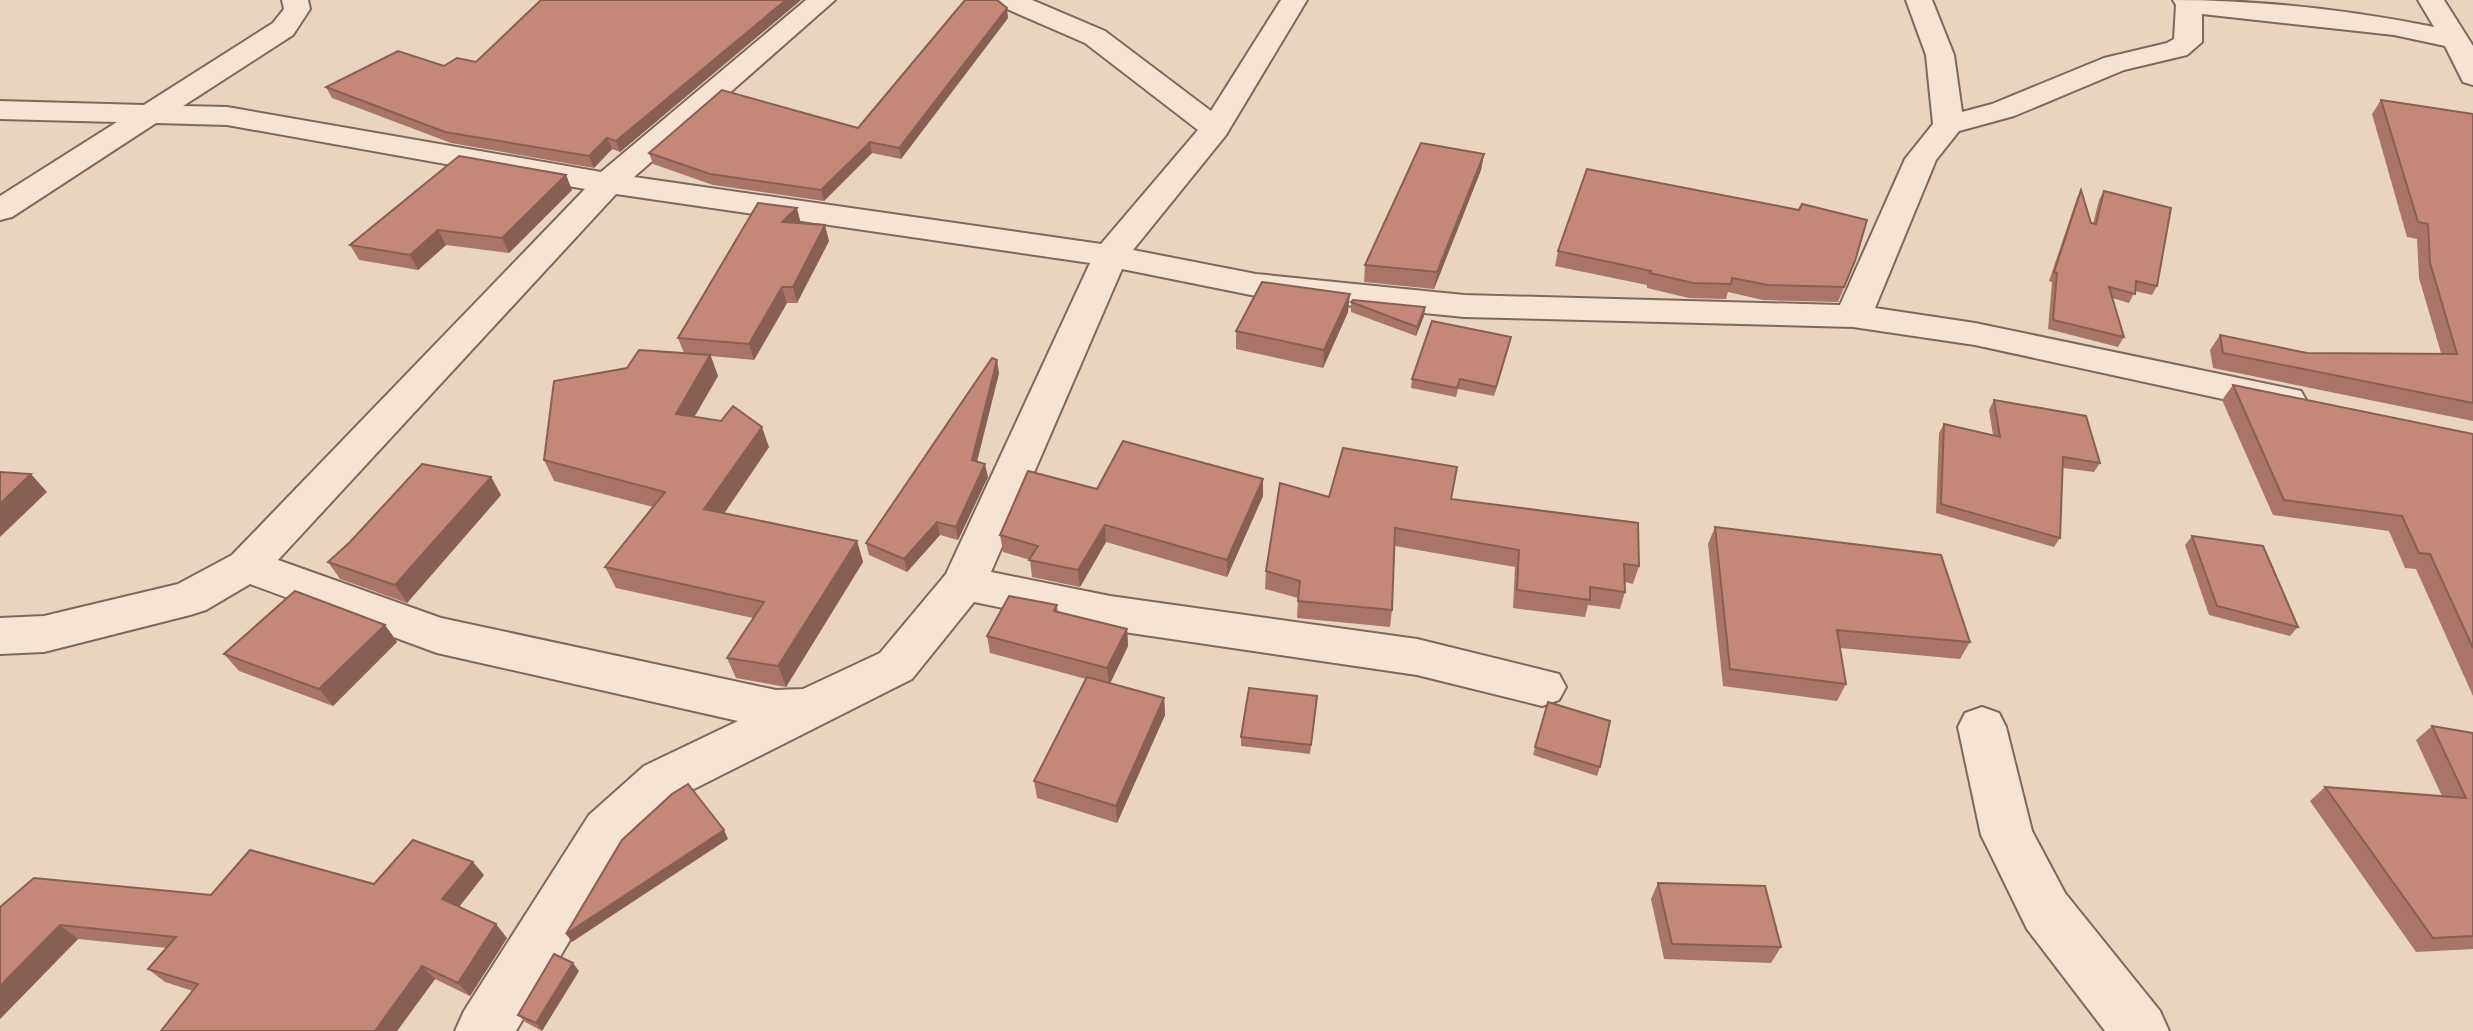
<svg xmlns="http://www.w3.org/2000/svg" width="2473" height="1031" font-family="'Source Serif 4',serif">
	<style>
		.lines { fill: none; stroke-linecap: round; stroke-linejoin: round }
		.street-casing { stroke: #81665a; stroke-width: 4 }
		.street { fill: #f5e3d3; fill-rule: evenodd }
		.wall { fill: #a97568 }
		.shaded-wall { fill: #895f55 }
		.building { fill: #c48879; stroke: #895f55; stroke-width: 2 }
	</style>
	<rect width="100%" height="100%" fill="#e9d4c0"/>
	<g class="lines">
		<g class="street-casing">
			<g id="street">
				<path d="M282,0H308L310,9L293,35L183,106L227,107L601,172L806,0H835L634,177L1101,244L1198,130L1085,43L1000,6L996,0H1032L1105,31L1211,111L1281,0H1307L1226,135L1133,250L1256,274L1464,295L1840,305L1905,159L1933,124L1926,55L1906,0H1932L1954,55L1962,112L1992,104L2104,58L2167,43L2174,39L2176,5L2173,0C2259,0 2350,10 2434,27L2418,0H2444L2473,46V85L2463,82L2445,46L2394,35L2202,14V42L2187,55L2124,70L2014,116L1959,131L1936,160L1875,308L1975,323L2301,391L2306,400L2301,409L2287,413L1975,345L1853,327L1464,317L1256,296L1122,269L991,572L1110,596L1417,639L1559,674L1566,687L1559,700L1542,706L1417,675L1110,630L974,602L912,679L680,796L625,847L516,1031H455L464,1011L589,815L644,766L738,721L437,653L250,584L206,610L190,615L44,652L0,654V618L44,616L178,584L232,555L585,189L227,125L156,123L12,217L0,220V196L117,122L0,119V101L144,105L273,23L284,9ZM616,194L1090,263L946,574L880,653L803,689L776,690L441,618L278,560Z"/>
				<polygon points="1982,707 1999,713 2006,727 2032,831 2065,893 2160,1011 2169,1031 2105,1031 2027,929 1989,851 1981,835 1958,727 1965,713"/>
			</g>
		</g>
		<use href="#street" class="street"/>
	</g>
	<g class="wall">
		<polygon points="541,0 801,0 620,152 612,149 594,168 451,143 332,98 326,87 444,66 476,62"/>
		<polygon points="1008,18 901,159 872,153 824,201 713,185 653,164 649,153 858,128"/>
		<polygon points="2381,100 2473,114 2473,421 2213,368 2210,350 2220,335 2307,353 2441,353 2419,278 2417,239 2407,237 2372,114"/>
		<polygon points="1484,154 1481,170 1434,289 1364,282 1365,265"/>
		<polygon points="566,175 572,190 509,253 446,245 418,270 359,260 350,245"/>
		<polygon points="2081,190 2091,223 2093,224 2099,200 2104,191 2157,286 2152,295 2135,291 2129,303 2112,298 2124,337 2118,347 2048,329 2052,282 2049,281 2077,198"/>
		<polygon points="801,224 829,241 797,303 787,303 754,360 711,356 718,376 694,417 769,447 724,513 857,541 863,562 786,687 736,678 727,658 753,618 616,588 605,567 653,507 554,481 544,460 627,368 684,353 678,338"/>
		<polygon points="1558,251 1855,261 1838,302 1763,300 1728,292 1726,299 1689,298 1647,288 1647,285 1555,266"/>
		<polygon points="1351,302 1425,307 1424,316 1416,336 1351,312"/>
		<polygon points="1348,312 1323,368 1236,349 1236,331"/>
		<polygon points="1509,346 1494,396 1458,389 1456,397 1411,388 1412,379"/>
		<polygon points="999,373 977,462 988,477 958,540 940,535 907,572 869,555 866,543"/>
		<polygon points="2233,385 2473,434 2473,696 2416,569 2405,568 2389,531 2273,515 2222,400"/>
		<polygon points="1994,400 2100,463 2094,472 2063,468 2060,538 2054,547 1936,513 1939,433 1944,424 1993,435 1989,410"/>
		<polygon points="491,477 501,495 407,603 340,579 328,562"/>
		<polygon points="1263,479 1263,496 1227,577 1106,542 1080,587 1032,577 1030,560 1003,552 1000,535 1097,489"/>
		<polygon points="1329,497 1451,499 1639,566 1633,584 1625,582 1625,592 1620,609 1588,605 1585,617 1513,608 1515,567 1395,546 1392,610 1390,627 1297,618 1298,598 1265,589 1266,571"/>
		<polygon points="1715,527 1970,642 1960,659 1840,648 1846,684 1837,701 1723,686 1708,544"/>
		<polygon points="2192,536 2298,627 2290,636 2209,615 2185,545"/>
		<polygon points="1057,605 1058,612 1127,629 1128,646 1110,683 1164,698 1165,715 1117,823 1037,798 1034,781 1086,679 990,653 987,636"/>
		<polygon points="385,625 397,642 333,706 239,671 224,654"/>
		<polygon points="1317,696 1310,754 1241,746 1241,737"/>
		<polygon points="1548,702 1600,767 1597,776 1533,755"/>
		<polygon points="2432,726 2473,733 2473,949 2416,952 2310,801 2325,787 2442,796 2416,740"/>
		<polygon points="484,875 459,907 507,938 470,996 435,979 397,1031 161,1031 193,991 165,982 148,969 167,948 78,939 0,1019 0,907 211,895"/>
		<polygon points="1658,883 1781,947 1771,963 1664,959 1651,899"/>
		<polygon points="579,971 542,1031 525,1022 518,1015"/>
	</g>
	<g class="shaded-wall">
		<polygon points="786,0 801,0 620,152 616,141"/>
		<polygon points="1007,8 1008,18 901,159 899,148"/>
		<polygon points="607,138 612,149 594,168 589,156"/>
		<polygon points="870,142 872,153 824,201 821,190"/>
		<polygon points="1484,154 1481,170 1434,289 1437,272"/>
		<polygon points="566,175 572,190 509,253 502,238"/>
		<polygon points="797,208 801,224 782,222"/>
		<polygon points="825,225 829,241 797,303 793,287"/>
		<polygon points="438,230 446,245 418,270 410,255"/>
		<polygon points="782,287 787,303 754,360 749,344"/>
		<polygon points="1350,294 1348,312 1323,368 1324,350"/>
		<polygon points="1425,307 1424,316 1416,336 1417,327"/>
		<polygon points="1511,337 1509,346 1494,396 1496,387"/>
		<polygon points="710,355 718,376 684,435 676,414"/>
		<polygon points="997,360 999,373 974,473 972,460"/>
		<polygon points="762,427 769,447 713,530 704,509"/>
		<polygon points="985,464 988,477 958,540 956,527"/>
		<polygon points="31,474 47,492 0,537 0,504"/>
		<polygon points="491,477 501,495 407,603 395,585"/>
		<polygon points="1263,479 1263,496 1227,577 1227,560"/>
		<polygon points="937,522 940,535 907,572 904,559"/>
		<polygon points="1105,525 1106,542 1080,587 1078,570"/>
		<polygon points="857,541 863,562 786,687 778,666"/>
		<polygon points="385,625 397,642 333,706 319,689"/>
		<polygon points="1127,629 1128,646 1109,686 1107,668"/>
		<polygon points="1164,698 1165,715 1117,823 1116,806"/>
		<polygon points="724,830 728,839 572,942 566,934"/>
		<polygon points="473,862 484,875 454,913 442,899"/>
		<polygon points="496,924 507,938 470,996 458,983"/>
		<polygon points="60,925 78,939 0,1019 0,986"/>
		<polygon points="573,963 579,971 542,1031 536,1023"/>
		<polygon points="422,966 435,979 397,1031 375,1031"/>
	</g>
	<g class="building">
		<polygon points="541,0 786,0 616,141 607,138 589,156 445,132 326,87 398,51 444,66 457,58 476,62"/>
		<polygon points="965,0 997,0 1007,8 899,148 870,142 821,190 710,174 649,153 722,90 858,128"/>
		<polygon points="2381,100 2473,114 2473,403 2223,353 2220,335 2307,353 2457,354 2430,263 2428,224 2418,222"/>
		<polygon points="1421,143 1484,154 1437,272 1365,265"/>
		<polygon points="459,156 566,175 502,238 438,230 410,255 350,245"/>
		<polygon points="1587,169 1799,210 1802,204 1867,220 1855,261 1844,287 1768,285 1732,278 1731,284 1693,283 1650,273 1651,271 1558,251"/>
		<polygon points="2081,190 2091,223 2096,224 2104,191 2171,208 2157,286 2136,281 2135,294 2109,287 2124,337 2053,320 2057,273 2054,272"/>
		<polygon points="758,203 797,208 782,222 825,225 793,287 782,287 749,344 678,338"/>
		<polygon points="1262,282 1350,294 1324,350 1236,331"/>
		<polygon points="1353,300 1425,307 1417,327 1351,302"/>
		<polygon points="1432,321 1511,337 1496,387 1460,379 1457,388 1412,379"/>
		<polygon points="639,350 710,355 676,414 721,421 733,406 762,427 704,509 857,541 778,666 727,658 764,602 605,567 665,492 544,460 554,381 627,368"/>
		<polygon points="992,358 997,360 972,460 985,464 956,527 937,522 904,559 866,543"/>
		<polygon points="2233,385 2473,434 2473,648 2430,554 2419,553 2402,516 2284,500"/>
		<polygon points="1994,400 2086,416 2100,463 2063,457 2060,538 1941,504 1944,424 2000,437"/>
		<polygon points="1123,441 1263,479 1227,560 1105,525 1078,570 1029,560 1038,546 1000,535 1028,471 1097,489"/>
		<polygon points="1343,448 1457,467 1451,499 1638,523 1639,566 1624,564 1625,592 1590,587 1590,600 1517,590 1519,550 1395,528 1392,610 1298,601 1300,581 1266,571 1280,483 1329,497"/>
		<polygon points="422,464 491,477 395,585 328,562 350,542"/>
		<polygon points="0,472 31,474 0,504"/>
		<polygon points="1715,527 1941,555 1970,642 1837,630 1846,684 1730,669"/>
		<polygon points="2192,536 2263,546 2298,627 2217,606"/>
		<polygon points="295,591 385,625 319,689 224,654"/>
		<polygon points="1009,596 1057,605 1054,611 1127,629 1107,668 987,636"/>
		<polygon points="1087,677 1164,698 1116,806 1034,781"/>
		<polygon points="1249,688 1317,696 1311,745 1241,737"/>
		<polygon points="1548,702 1610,721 1600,767 1535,747"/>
		<polygon points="2432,726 2473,733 2473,936 2433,938 2325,787 2466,798"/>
		<polygon points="688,784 724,830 566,934 622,840 672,794"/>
		<polygon points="413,840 473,862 442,899 496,924 458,983 422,966 375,1031 161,1031 198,984 148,969 176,937 60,925 0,986 0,907 34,878 211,895 250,850 374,884"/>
		<polygon points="1658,883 1765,886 1781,947 1672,944"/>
		<polygon points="554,954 573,963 536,1023 518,1015"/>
	</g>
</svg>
